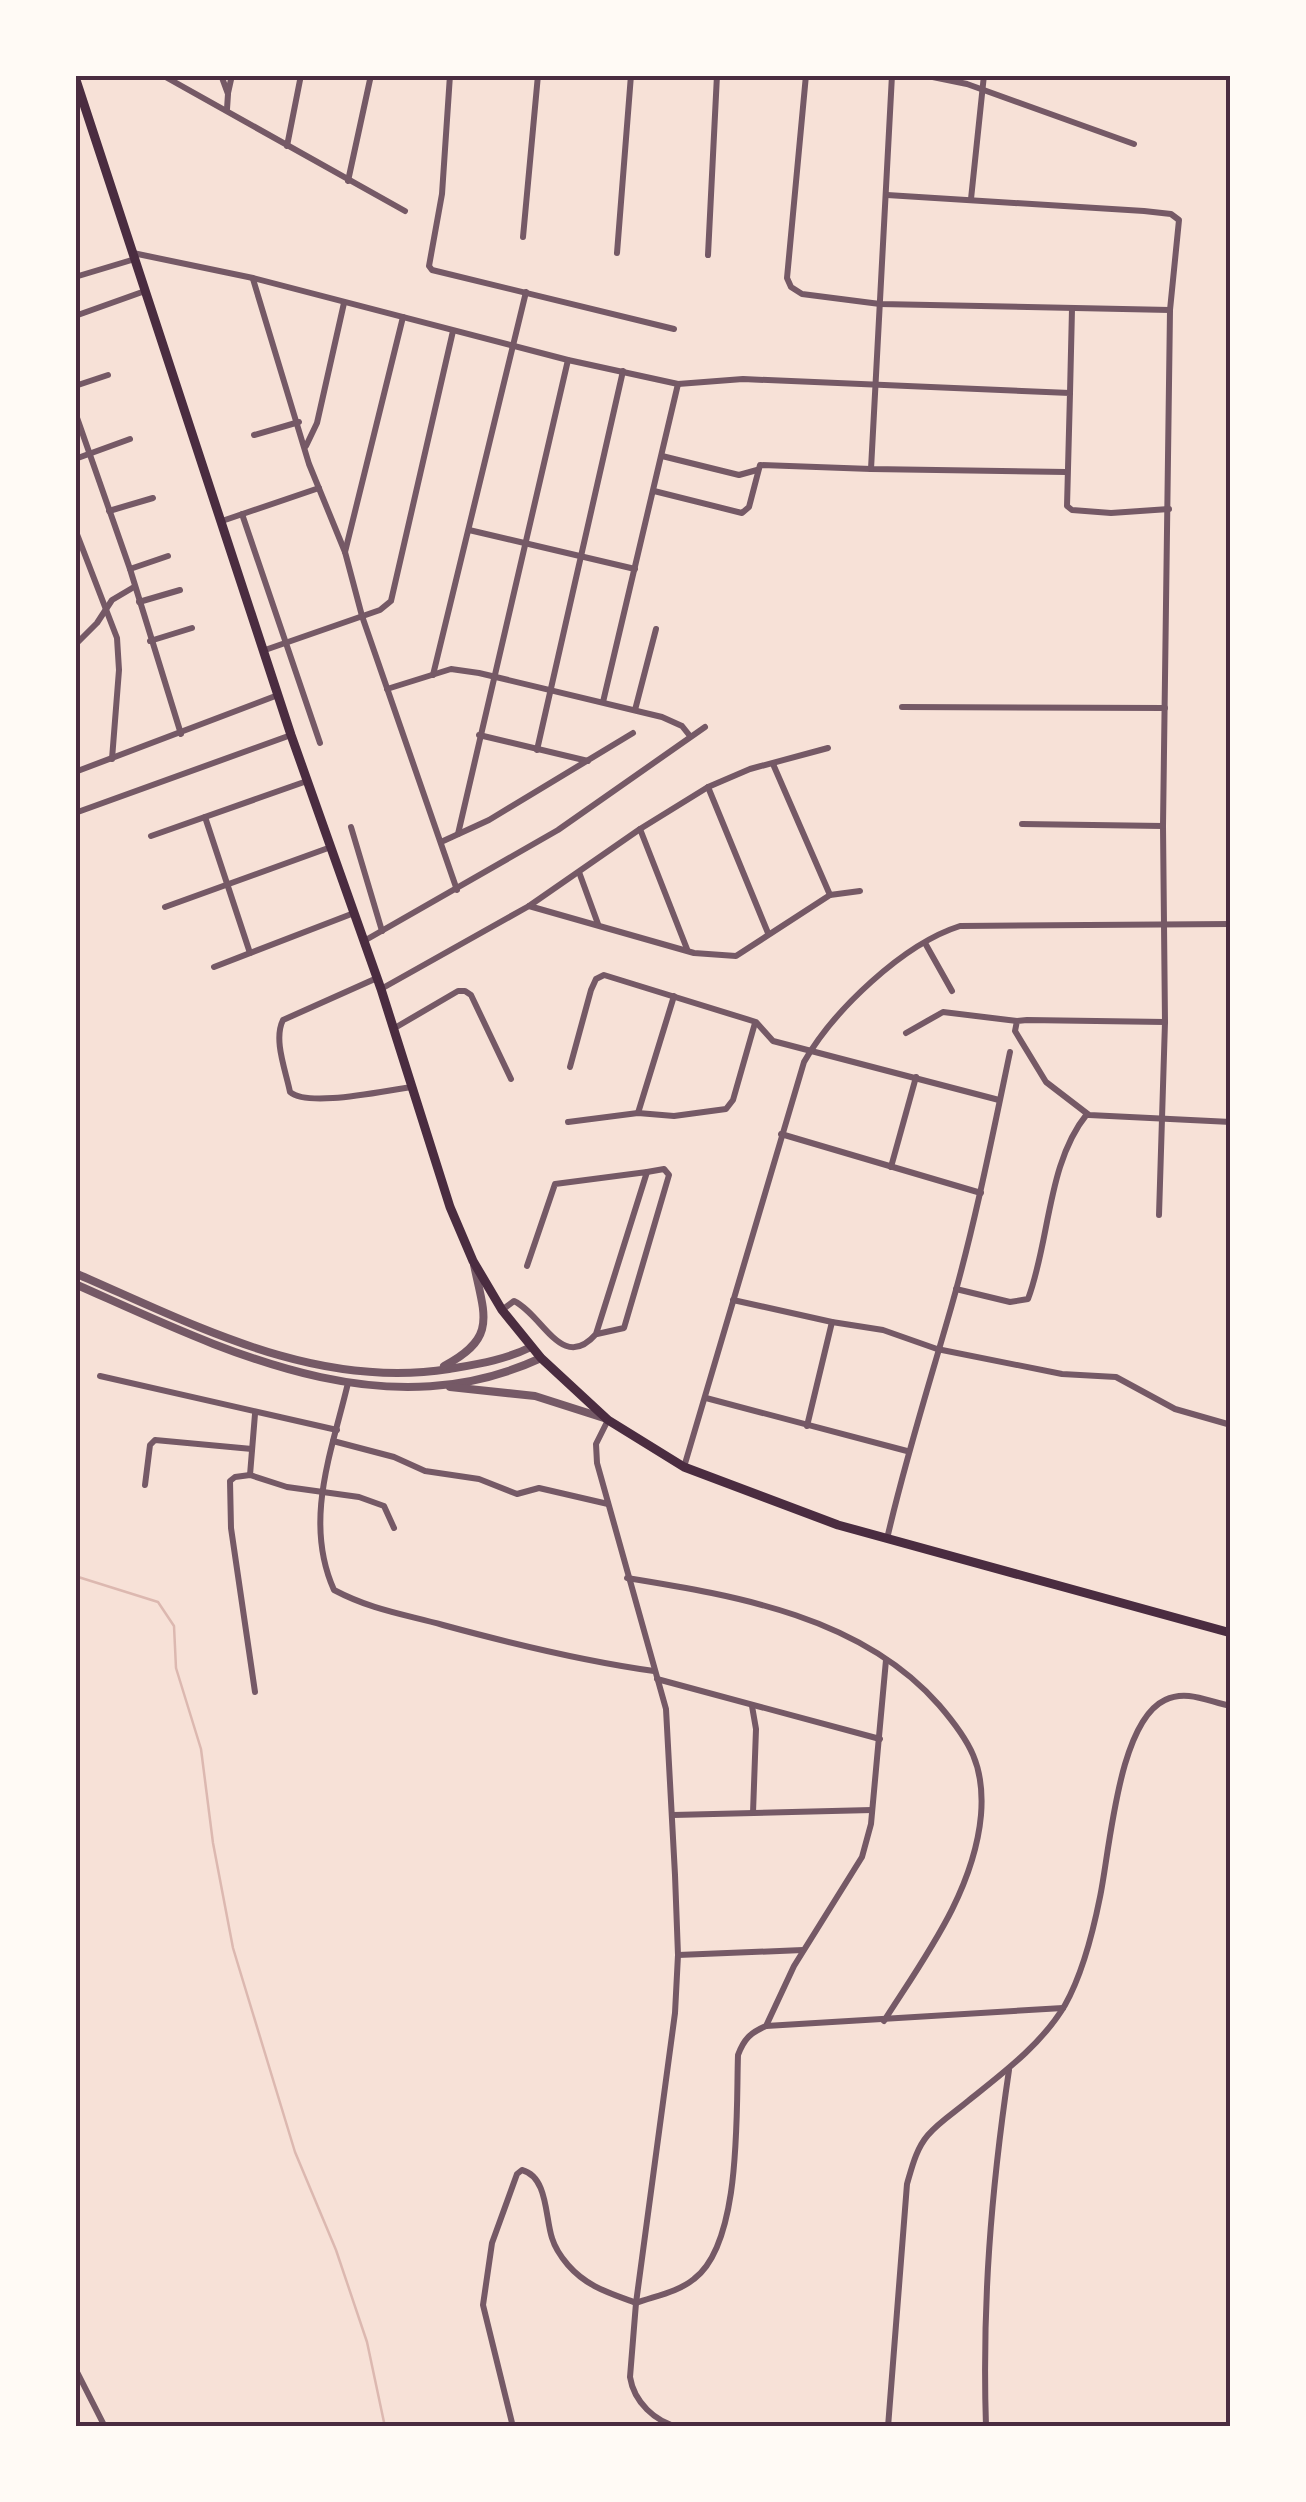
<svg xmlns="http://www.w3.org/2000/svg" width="1306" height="2502" font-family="Lato,sans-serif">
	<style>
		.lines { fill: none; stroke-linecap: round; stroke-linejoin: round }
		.stream { stroke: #dcb8b0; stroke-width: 2.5 }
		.minor { stroke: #755966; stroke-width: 6 }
		.tertiary { stroke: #755966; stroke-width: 8 }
		.secondary { stroke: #4a2c40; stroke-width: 9 }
		.neatline { fill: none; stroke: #4a2c40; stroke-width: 4 }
	</style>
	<rect width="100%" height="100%" fill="#f7e1d7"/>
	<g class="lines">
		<polyline class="stream" points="75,1576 158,1602 174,1626 176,1668 201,1749 213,1843 233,1948 295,2152 336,2250 367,2342 385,2427"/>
		<g class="minor">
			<polyline points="162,75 405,211"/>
			<polyline points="221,75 228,94 227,109"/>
			<polyline points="450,75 442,194 429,266 432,270 674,329"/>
			<polyline points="806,75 787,278 791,287 802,294 880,304 1170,310"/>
			<polyline points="892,75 871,469 1066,472"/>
			<polyline points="923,75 967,84 1134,144"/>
			<polyline points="228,93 232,75"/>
			<polyline points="287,146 301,75"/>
			<polyline points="348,181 371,75"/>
			<polyline points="887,195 1144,211 1171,214 1179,220 1170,310 1163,826 1165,1022 1159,1215"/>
			<polyline points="971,199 984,75"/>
			<polyline points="523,237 538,75"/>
			<polyline points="133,253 253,278 568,360 678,384 743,379 1070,393 1067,506 1072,510 1111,513 1169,509"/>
			<polyline points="617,253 631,75"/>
			<polyline points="708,255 717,75"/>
			<polyline points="75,277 135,259"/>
			<polyline points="253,279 309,464 345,552 362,616 457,890"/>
			<polyline points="75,316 145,291"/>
			<polyline points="75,386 108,375"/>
			<polyline points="1070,393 1072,309"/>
			<polyline points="75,412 130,569 181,734"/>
			<polyline points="254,435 299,422"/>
			<polyline points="306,446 317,423 344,303"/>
			<polyline points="662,456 739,475 757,470"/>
			<polyline points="75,459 130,439"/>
			<polyline points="654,491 742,513 749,507 760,465 871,469"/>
			<polyline points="109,511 153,498"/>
			<polyline points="242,514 320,743"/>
			<polyline points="222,521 319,488"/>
			<polyline points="75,529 117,638 119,670 112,759"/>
			<polyline points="469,530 635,569"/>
			<polyline points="345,552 403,317"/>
			<polyline points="130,569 168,556"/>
			<polyline points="139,602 180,590"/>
			<polyline points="150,641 192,628"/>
			<polyline points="75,645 97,623 112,600 134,587"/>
			<polyline points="265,650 380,610 391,601 453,331"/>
			<polyline points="433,675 526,292"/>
			<polyline points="387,689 451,669 479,673 662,717 682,726 690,736"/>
			<polyline points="603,702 678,384"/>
			<polyline points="902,707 1165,708"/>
			<polyline points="635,710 656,629"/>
			<polyline points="479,735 588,761"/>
			<polyline points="537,750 623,371"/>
			<polyline points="773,764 830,895"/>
			<polyline points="75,772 278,695"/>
			<polyline points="708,787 768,933"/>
			<polyline points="75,813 291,735"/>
			<polyline points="205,817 250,953"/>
			<polyline points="1022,824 1163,826"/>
			<polyline points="351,827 382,931"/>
			<polyline points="640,829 687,949"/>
			<polyline points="458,834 568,360"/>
			<polyline points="151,836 307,781"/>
			<polyline points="441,842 489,820 633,733"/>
			<polyline points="579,872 598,924"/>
			<polyline points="529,906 694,953 736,956 830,895 860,891"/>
			<polyline points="165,907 331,847"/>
			<polyline points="364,941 558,830 705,727"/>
			<polyline points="925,943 952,991"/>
			<polyline points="214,967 354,913"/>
			<path d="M377,978L283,1020C273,1040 286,1071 290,1092C309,1108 386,1090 412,1087"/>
			<polyline points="381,989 529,906 640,829 708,787 750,769 828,748"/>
			<polyline points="1165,1022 1027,1020 1017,1021 1015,1031 1046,1082 1089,1115 1231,1122"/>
			<polyline points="393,1029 458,991 465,991 471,995 511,1079"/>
			<polyline points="906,1033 943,1012 1017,1021"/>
			<polyline points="570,1067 591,990 596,979 604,975 756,1022 773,1041 999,1100"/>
			<polyline points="638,1113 674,996"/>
			<polyline points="568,1122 638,1113 674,1116 726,1109 733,1100 755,1023"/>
			<polyline points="781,1134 981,1193"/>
			<polyline points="891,1167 916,1077"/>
			<path d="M956,1289L1010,1302L1028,1299C1050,1241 1047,1163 1087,1114"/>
			<polyline points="733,1300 832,1322 883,1330 937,1349 1062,1374 1116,1377 1175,1409 1231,1425"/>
			<path d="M502,1310L514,1301C543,1315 562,1373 596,1334L647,1172L555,1184L527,1266"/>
			<polyline points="597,1334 624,1328 669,1175 664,1169 647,1172"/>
			<polyline points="100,1376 337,1430"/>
			<path d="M348,1383C332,1451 303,1521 334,1590C372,1610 403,1614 443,1625C513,1644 582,1661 654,1671"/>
			<polyline points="706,1398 907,1451"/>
			<path d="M608,1420L596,1444L597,1463L666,1709L675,1875L678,1955L675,2013L636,2303L630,2377C634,2402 655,2422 679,2427"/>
			<polyline points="807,1426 832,1322"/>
			<polyline points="333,1441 394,1457 425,1471 479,1479 517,1494 539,1488 608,1504"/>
			<path d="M684,1467L804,1062C833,1011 903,944 960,926L1231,924"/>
			<polyline points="250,1475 255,1414"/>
			<polyline points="145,1485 150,1445 155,1440 252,1449"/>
			<path d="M887,1539C905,1460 929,1385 951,1308C975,1224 992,1138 1010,1052"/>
			<path d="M627,1578C738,1596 862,1617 939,1705C970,1741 985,1766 981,1815C974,1892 924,1958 884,2021"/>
			<polyline points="657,1679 880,1739"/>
			<polyline points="255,1692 231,1528 230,1481 235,1477 250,1475 287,1487 359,1497 384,1506 394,1528"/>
			<polyline points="752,1706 756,1729 753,1813"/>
			<polyline points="673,1815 872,1810"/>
			<polyline points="678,1955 803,1950"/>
			<polyline points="766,2026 794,1966 862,1857 871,1824 886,1660"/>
			<polyline points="75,2368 105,2427"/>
			<path d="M513,2427L483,2305L492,2243L517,2174L522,2170C548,2177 545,2217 552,2238C555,2248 562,2258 568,2265C587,2287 610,2293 636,2303C655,2296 678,2292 694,2279C742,2243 736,2111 738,2055C744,2039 750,2033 766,2026L1063,2008"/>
			<path d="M888,2427L907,2184C912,2167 916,2149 928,2135C939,2122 955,2112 968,2101C1003,2073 1042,2044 1065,2005C1083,1973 1093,1932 1100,1897C1110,1850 1118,1722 1165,1700C1187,1689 1209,1702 1231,1706"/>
			<path d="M986,2427C982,2303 991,2192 1009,2070"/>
		</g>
		<g class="tertiary">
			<path d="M75,1273C195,1325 315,1390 449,1369C478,1364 505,1360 531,1347"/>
			<path d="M75,1284C222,1349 381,1432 541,1358"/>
			<path d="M444,1366C497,1338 485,1317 474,1265"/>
			<polyline points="450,1387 535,1396 607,1419"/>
		</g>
		<polyline class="secondary" points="75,77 291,735 381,989 450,1207 473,1261 502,1310 541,1358 608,1420 684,1467 838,1525 1231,1633"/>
	</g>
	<rect width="1306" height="2502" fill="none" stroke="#fffaf5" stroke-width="155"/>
	<rect x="78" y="78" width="1150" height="2346" class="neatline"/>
</svg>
